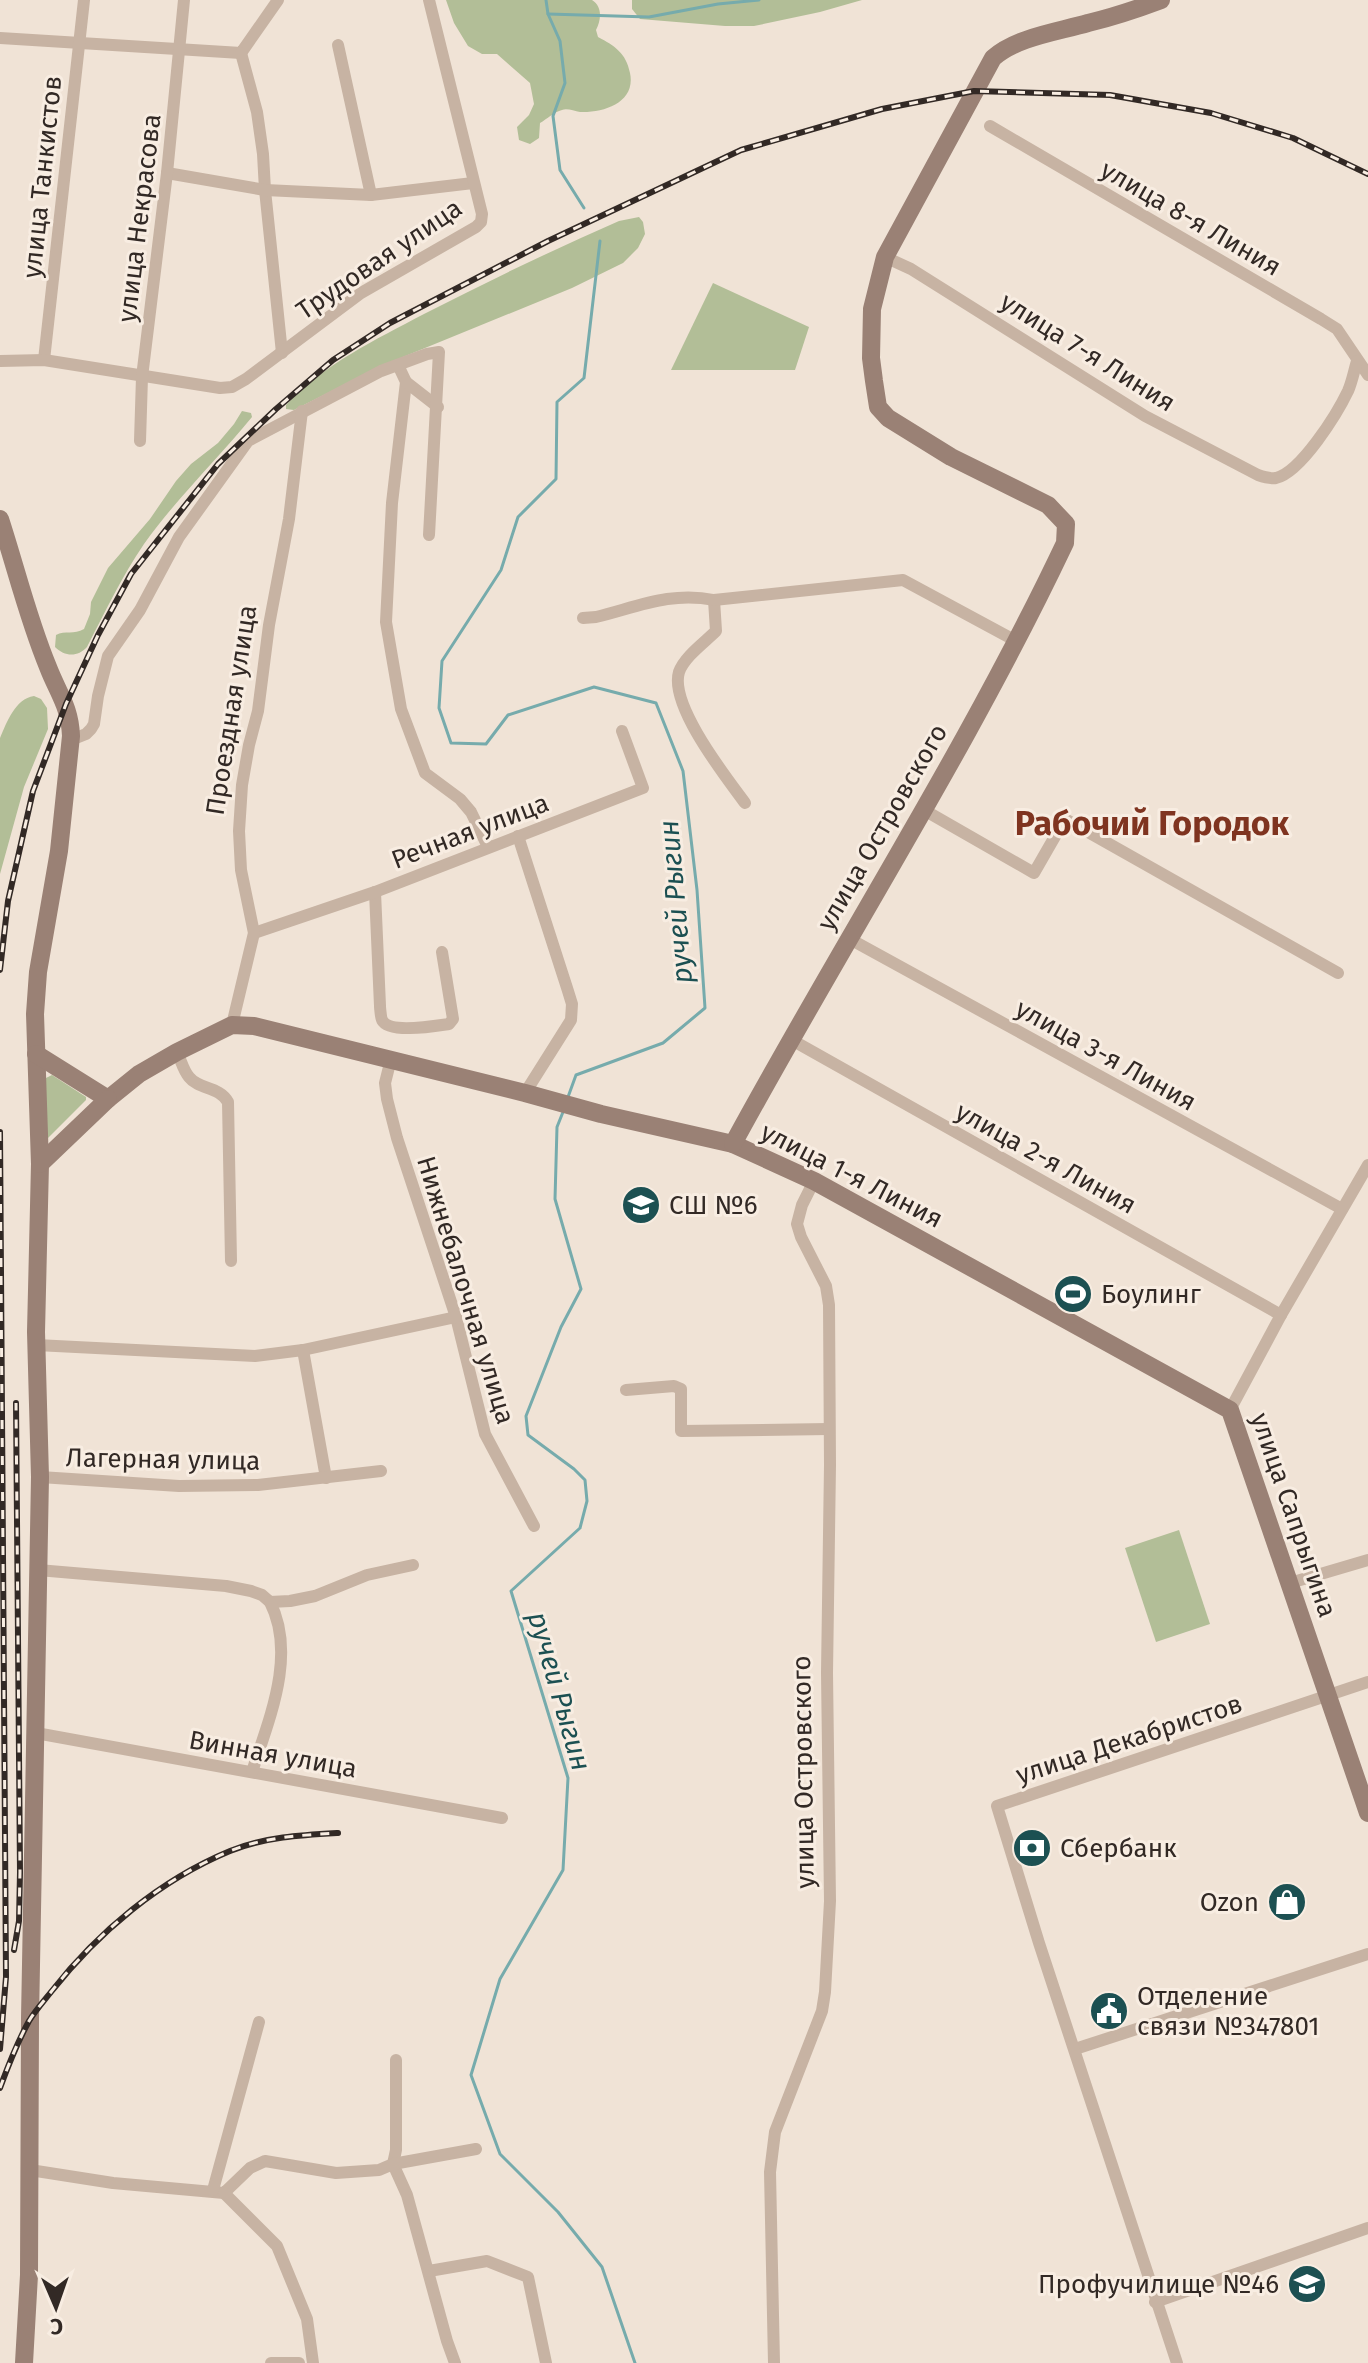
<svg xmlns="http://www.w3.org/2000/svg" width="1368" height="2363" font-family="'Fira Sans',sans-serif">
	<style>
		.green { fill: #b2be97 }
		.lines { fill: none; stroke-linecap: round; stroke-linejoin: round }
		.stream { stroke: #76abac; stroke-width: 3 }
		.street { stroke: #c7b3a3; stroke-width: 12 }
		.secondary { stroke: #9a8175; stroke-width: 18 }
		.rail-casing { stroke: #322925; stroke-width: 6 }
		.rail { stroke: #f8ede2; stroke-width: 3; stroke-dasharray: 9; stroke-linecap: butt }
		.labels { text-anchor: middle; stroke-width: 6; stroke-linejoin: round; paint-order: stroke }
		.street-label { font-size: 26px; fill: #322925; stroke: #f8ede2 }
		.poi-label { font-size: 26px; fill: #322925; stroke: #f8ede2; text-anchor: start }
		.water-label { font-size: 28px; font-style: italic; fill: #1c5052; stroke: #f8ede2 }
		.district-label { font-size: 34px; font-weight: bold; fill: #7f3420; stroke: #f8ede2 }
	</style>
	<rect width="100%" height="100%" fill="#f0e3d6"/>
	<g class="green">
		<path d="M446,0H592C603,7 601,20 596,30L598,37C615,46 626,53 630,73C636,102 605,113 580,112C574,111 567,108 562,110C554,112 547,119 540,123L539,138L530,144L519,140L517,127L529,115L534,104L530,83L497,54H482L468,46L454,23Z"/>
		<polygon points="632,0 862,0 820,12 754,26 725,26 640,19 632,9"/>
		<path d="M639,217L643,222L645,234L638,248L623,263L572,288L381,366L294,410L286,409V405C324,364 375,340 424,314C488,281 553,250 619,221Z"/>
		<polygon points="713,283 809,327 795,370 671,370"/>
		<path d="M242,411L251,413L252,417C217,460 176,499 144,544C122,576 105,612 87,647C78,657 65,657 55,647L56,635C65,630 74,635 84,629L90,614L91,602L108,568L150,519L176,481L191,464L218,443L234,424Z"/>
		<path d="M34,696L41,699L47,708L48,729L24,787L0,874V738C7,722 15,699 34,696Z"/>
		<polygon points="52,1075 86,1097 86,1100 48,1138 45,1136 45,1082 46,1078"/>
		<polygon points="1179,1530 1210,1624 1156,1642 1125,1548"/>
	</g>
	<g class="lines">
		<g class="stream">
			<polyline points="546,0 548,14 560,41 565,83 553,116 560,170 584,208"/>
			<polyline points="548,14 649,17 718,4 759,0"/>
			<polyline points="568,1097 576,1075 663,1043 705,1008 697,890 683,771 656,703 594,687 508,715 486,744 451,743 439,708 442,661 501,570 518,517 556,479 557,402 584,378 600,241"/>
			<polyline points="563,1112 557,1127 555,1199 581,1289 561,1327 526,1416 528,1435 574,1469 585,1480 587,1501 580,1528 511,1591 568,1778 563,1870 500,1979 471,2075 500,2154 558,2212 602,2267 635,2363"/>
		</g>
		<g class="street">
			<polyline points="0,38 241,53 278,0"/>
			<polyline points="338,45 371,195"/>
			<polyline points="241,53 257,112 263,154 265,190 282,353"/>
			<polyline points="990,126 1321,319 1337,329 1368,375"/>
			<polyline points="167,173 265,190 371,195 473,183"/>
			<path d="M885,257L911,269L1145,416L1258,475C1264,477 1270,479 1276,478C1301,472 1337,414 1348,391C1352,382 1354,371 1357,361"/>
			<polyline points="44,360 84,0"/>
			<polyline points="0,361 44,360 220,388 232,387 246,379 361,293 476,227 481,222 482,214 429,0"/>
			<polyline points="398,365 406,382 392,503 386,622 401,709 425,773 460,799 471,812 488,847"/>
			<polyline points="406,382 438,407"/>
			<polyline points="140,441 142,377 167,173 184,0"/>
			<path d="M714,600L716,631C705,642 684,657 679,672C669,705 726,777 745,803"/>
			<path d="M583,618L596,617C637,607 671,591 714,600L903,580L1016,641"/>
			<polyline points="71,740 86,734 91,729 94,724 98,696 108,656 140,610 179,537 248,441 381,371 427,354 439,352 429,535"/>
			<polyline points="924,810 1034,873 1065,819 1338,973"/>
			<polyline points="518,836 568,991 572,1004 571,1020 525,1093"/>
			<path d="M375,892L380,1006C380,1007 381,1019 382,1020C389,1034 435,1026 449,1024L453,1019L442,952"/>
			<polyline points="254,933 375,892 643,788 622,731"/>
			<polyline points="848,938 1342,1209"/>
			<polyline points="232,1025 254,933 241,870 239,831 242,785 249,745 258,711 269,625 289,519 302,411"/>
			<polyline points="790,1039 1281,1315"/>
			<path d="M177,1052C181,1060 183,1070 189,1077C199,1090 219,1086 228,1102L231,1261"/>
			<polyline points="391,1059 385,1083 387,1099 397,1138 456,1317 485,1434 534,1526"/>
			<polyline points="36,1345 255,1356 303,1350 456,1317"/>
			<polyline points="303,1350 326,1478"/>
			<polyline points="626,1390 674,1386 681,1389 681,1431 829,1429"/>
			<polyline points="1230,1410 1281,1315 1368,1165"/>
			<polyline points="40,1477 179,1486 258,1485 381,1471"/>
			<polyline points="38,1570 226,1586 251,1591 262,1595 270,1602 290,1601 315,1596 367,1575 413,1565"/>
			<polyline points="1290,1583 1368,1560"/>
			<polyline points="36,1733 502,1818"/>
			<path d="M252,1772C269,1719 297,1655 270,1602"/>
			<polyline points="1075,2049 1368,1954"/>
			<polyline points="396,2060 396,2150 393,2164 407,2195 447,2341 455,2363"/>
			<polyline points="30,2170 113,2183 224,2193 250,2168 265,2161 336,2173 379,2170 393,2164 476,2149"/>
			<polyline points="213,2190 259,2022"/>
			<polyline points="224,2193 277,2246 307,2319 313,2363"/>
			<polyline points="429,2271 487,2261 528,2277 546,2363"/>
			<polyline points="1155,2302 1368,2228"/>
			<polyline points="271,2363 299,2363"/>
			<polyline points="774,2363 770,2172 775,2132 822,2011 825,1992 830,1901 827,1673 830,1465 829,1305 826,1286 801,1237 797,1224 802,1205 814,1181"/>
			<polyline points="1177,2363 1039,1943 997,1806 1368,1682"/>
		</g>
		<g class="secondary">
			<path d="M0,519C16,568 28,619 48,667C58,693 70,707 71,736L59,851L38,972L35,1014L40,1164L36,1332L40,1477L30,2019L29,2275L24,2363"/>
			<polyline points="36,1054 108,1099 139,1074 177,1052 232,1025 254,1026 525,1093 601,1114 733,1144 814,1181 1230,1410 1368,1813"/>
			<path d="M733,1144C842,943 967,750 1065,543L1066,524L1048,505L951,457L888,418L878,407L874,381L871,358L872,309L885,257L993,58C1017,37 1057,32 1088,23C1113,17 1137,9 1161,0"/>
			<polyline points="40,1164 108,1099"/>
		</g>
		<g class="rail-casing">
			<g id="rail">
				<polyline points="0,970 8,901 33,791 66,704 98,635 131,574 218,464 276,409 333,360 390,323 548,241 741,150 882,109 974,91 1110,95 1211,113 1293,138 1368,174"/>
				<polyline points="0,1132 6,1977 0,2049"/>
				<polyline points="14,1950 19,1921 20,1872 16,1403"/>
				<path d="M0,2088C8,2066 17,2043 29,2021C35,2011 43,2002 51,1992C98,1932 160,1880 230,1851C264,1837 302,1835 338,1833"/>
			</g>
		</g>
		<use href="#rail" class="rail"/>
	</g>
	<defs>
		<g id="school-disc" transform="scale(2)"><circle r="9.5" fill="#1c5052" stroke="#f8ede2"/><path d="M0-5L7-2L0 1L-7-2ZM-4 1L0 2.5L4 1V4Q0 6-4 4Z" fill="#fff"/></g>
		<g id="stadium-disc" transform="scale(2)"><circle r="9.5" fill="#1c5052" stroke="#f8ede2"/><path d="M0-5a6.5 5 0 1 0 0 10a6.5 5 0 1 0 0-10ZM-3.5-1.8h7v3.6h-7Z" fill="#fff"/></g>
		<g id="bank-disc" transform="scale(2)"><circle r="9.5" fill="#1c5052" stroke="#f8ede2"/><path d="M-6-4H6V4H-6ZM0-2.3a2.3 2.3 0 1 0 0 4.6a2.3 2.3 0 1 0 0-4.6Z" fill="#fff"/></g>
		<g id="shop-disc" transform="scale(2)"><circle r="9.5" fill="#1c5052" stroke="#f8ede2"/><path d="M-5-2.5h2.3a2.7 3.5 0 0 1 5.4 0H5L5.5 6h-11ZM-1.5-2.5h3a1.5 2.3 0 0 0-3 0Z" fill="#fff"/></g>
		<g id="civic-disc" transform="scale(2)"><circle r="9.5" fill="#1c5052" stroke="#f8ede2"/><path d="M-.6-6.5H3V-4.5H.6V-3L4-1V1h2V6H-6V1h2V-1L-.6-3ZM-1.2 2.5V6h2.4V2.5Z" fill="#fff"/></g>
		<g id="university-disc" transform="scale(2)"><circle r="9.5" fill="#1c5052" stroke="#f8ede2"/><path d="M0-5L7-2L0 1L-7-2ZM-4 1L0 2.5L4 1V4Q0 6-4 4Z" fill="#fff"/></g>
	</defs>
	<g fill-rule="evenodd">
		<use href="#school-disc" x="641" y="1205"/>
		<use href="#stadium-disc" x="1073" y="1294"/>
		<use href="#bank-disc" x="1032" y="1848"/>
		<use href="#shop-disc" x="1287" y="1902"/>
		<use href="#civic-disc" x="1109" y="2011"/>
		<use href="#university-disc" x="1307" y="2284"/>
	</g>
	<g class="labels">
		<g class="street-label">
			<text transform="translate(42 177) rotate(-84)" y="9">улица Танкистов</text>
			<text transform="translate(139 218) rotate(-83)" y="9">улица Некрасова</text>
			<text transform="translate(1191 218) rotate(30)" y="9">улица 8-я Линия</text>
			<text transform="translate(379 259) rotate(-34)" y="9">Трудовая улица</text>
			<text transform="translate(1088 352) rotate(32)" y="9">улица 7-я Линия</text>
			<text transform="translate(231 710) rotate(-81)" y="9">Проездная улица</text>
			<text transform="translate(882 827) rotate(-60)" y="9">улица Островского</text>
			<text transform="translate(470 831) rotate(-21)" y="9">Речная улица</text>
			<text transform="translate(1106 1055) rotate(29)" y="9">улица 3-я Линия</text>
			<text transform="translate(1046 1158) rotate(29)" y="9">улица 2-я Линия</text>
			<text transform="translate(852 1175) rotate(27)" y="9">улица 1-я Линия</text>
			<text transform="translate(466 1290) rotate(73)" y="9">Нижнебалочная улица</text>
			<text transform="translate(163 1459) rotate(1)" y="9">Лагерная улица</text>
			<text transform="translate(1294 1515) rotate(71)" y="9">улица Сапрыгина</text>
			<text transform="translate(1129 1739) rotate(-18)" y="9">улица Декабристов</text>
			<text transform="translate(273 1754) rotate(10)" y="9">Винная улица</text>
			<text transform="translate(803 1772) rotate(-91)" y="9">улица Островского</text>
		</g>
		<g class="poi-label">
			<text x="669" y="1214">СШ №6</text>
			<text x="1101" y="1303">Боулинг</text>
			<text x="1060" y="1857">Сбербанк</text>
			<text x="1259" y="1911" text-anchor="end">Ozon</text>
			<text x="1137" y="2005">Отделение<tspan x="1137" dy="30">связи №347801</tspan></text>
			<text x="1279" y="2293" text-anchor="end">Профучилище №46</text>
		</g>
		<g class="water-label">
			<text transform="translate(675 902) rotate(-95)" y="10">ручей Рыгин</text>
			<text transform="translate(560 1691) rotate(74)" y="10">ручей Рыгин</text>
		</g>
		<g class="district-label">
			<text x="1152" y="835">Рабочий Городок</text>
		</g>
	</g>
	<g transform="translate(56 2307) rotate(178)" stroke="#f8ede2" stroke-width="6" paint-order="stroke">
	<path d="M0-6L14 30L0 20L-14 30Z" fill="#322925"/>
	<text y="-12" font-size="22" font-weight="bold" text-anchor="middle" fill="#322925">С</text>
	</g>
</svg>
